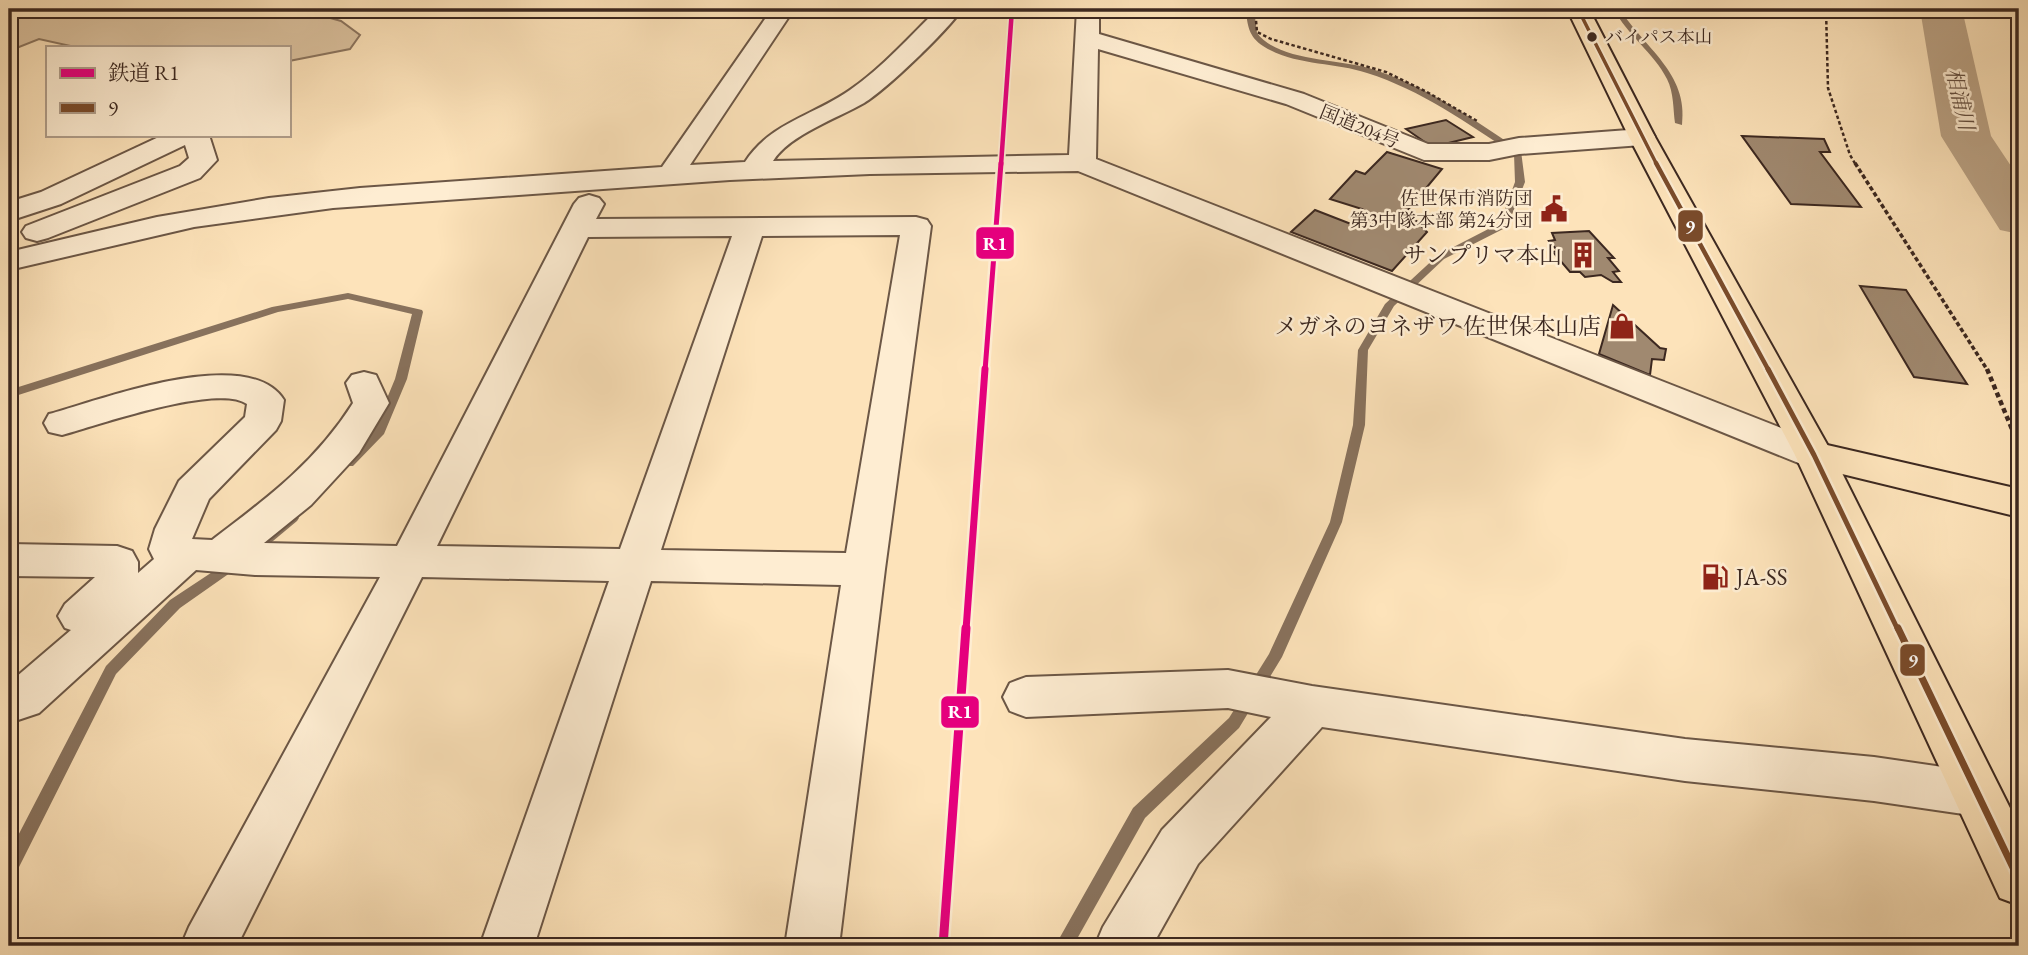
<svg xmlns="http://www.w3.org/2000/svg" width="2028" height="955" font-family="'EB Garamond','Noto Serif JP',serif">
	<style>
		.green { fill: #dcc3a0; stroke: #8c7660; stroke-width: 2 }
		.lines { fill: none; stroke-linecap: round; stroke-linejoin: round }
		.stream { fill: #88725d; fill-rule: evenodd }
		.river { fill: #bba386; fill-rule: evenodd }
		.building { fill: #a08970; stroke: #3c2820; stroke-width: 2 }
		.minor-casing { stroke: #6c5746; stroke-width: 4 }
		.major-casing { stroke: #3c2820; stroke-width: 4 }
		.highway-casing { stroke: #3c2820; stroke-width: 4 }
		.path-far2 { stroke: #3c2820; stroke-width: 2.5; stroke-dasharray: 3.5 2.5; stroke-linecap: butt }
		.path-far1 { stroke: #3c2820; stroke-width: 3.5; stroke-dasharray: 4.5 2.5; stroke-linecap: butt }
		.path { stroke: #3c2820; stroke-width: 4.5; stroke-dasharray: 5 3.5; stroke-linecap: butt }
		.minor { fill: #feedd2; fill-rule: evenodd }
		.major { fill: #fde3ba; fill-rule: evenodd }
		.highway { fill: #fde3ba; fill-rule: evenodd }
		.bus-1-far3-casing { stroke: #feedd2; stroke-width: 7 }
		.bus-1-far2-casing { stroke: #feedd2; stroke-width: 9 }
		.bus-1-far1-casing { stroke: #feedd2; stroke-width: 10 }
		.bus-1-casing { stroke: #feedd2; stroke-width: 12 }
		.bus-1-far3 { stroke: #7a4b2a; stroke-width: 3.5 }
		.bus-1-far2 { stroke: #7a4b2a; stroke-width: 4.5 }
		.bus-1-far1 { stroke: #7a4b2a; stroke-width: 5 }
		.bus-1 { stroke: #7a4b2a; stroke-width: 7 }
		.rail-1-far3-casing { stroke: #feedd2; stroke-width: 8 }
		.rail-1-far2-casing { stroke: #feedd2; stroke-width: 10 }
		.rail-1-far1-casing { stroke: #feedd2; stroke-width: 12 }
		.rail-1-casing { stroke: #feedd2; stroke-width: 14 }
		.rail-1-far3 { stroke: #e5007d; stroke-width: 4.5 }
		.rail-1-far2 { stroke: #e5007d; stroke-width: 5 }
		.rail-1-far1 { stroke: #e5007d; stroke-width: 7 }
		.rail-1 { stroke: #e5007d; stroke-width: 9 }
		.bus-dot { fill: #3c2820; stroke: #feedd2; stroke-width: 2.5 }
		.labels { text-anchor: middle; stroke-width: 5; stroke-linejoin: round; paint-order: stroke }
		.far-bus-label { font-size: 18px; fill: #3c2820; stroke: #feedd2; text-anchor: start }
		.far-street-label { font-size: 19px; fill: #3c2820; stroke: #feedd2 }
		.far-poi-label { font-size: 19px; fill: #3c2820; stroke: #feedd2; text-anchor: end }
		.far-water-label { font-size: 21px; font-style: italic; fill: #624d3f; stroke: #feedd2 }
		.poi-label { font-size: 23px; fill: #3c2820; stroke: #feedd2; text-anchor: end }
		.line-badge { stroke: #feedd2; stroke-width: 2.5 }
		.badge-label { font-size: 19px; text-anchor: middle; font-weight: bold; fill: #fff }
	</style>
	<rect width="100%" height="100%" fill="#fde3ba"/>
	<filter id="stains"><feTurbulence type="fractalNoise" baseFrequency=".00286" numOctaves="4"/><feColorMatrix values="0 0 0 0 .2 0 0 0 0 .09 0 0 0 0 .02 0 0 0 .5 -.17"/></filter>
	<radialGradient id="worn" r=".72"><stop offset=".6" stop-color="#630" stop-opacity="0"/><stop offset="1" stop-color="#630" stop-opacity=".3"/></radialGradient>
	<polygon class="green" points="9,9 298,9 341,21 360,35 350,49 289,61 289,47 75,47 39,39 9,51"/>
	<g class="lines">
		<g class="stream">
			<path d="M1246,9H1254L1257,33C1278,61 1337,59 1369,68C1425,85 1473,119 1521,151L1525,182L1507,227L1444,259L1394,306L1368,350L1365,425L1342,522L1282,657L1239,728L1145,818L1073,946H1055L1133,808L1229,718L1269,654L1330,522L1353,425L1358,350L1385,304L1438,255L1500,223L1515,182L1514,154C1467,123 1421,90 1367,73C1334,62 1294,66 1263,46C1249,37 1247,25 1246,9Z"/>
			<path d="M1614,9H1620C1644,48 1689,73 1682,125L1675,123C1673,109 1674,93 1667,79C1654,53 1627,35 1614,9Z"/>
			<polygon points="348,293 422,310 423,312 407,379 384,434 353,466 345,466 343,463 373,432 395,379 412,314 348,299 278,312 9,398 9,390 272,307"/>
			<polygon points="293,513 297,515 299,518 297,521 261,551 251,551 249,548 251,545 289,515"/>
			<polygon points="232,559 237,560 239,564 237,568 180,608 116,674 15,875 9,877 9,853 106,666 170,600"/>
		</g>
		<polygon class="river" points="1920,9 1962,9 1991,136 2019,178 2019,234 2000,230 1941,136"/>
	</g>
	<g class="building">
		<polygon points="1446,120 1473,137 1432,147 1406,129"/>
		<polygon points="1742,136 1824,139 1830,152 1820,152 1861,207 1791,204"/>
		<polygon points="1387,152 1442,169 1407,211 1427,232 1392,271 1291,232 1315,210 1351,224 1362,209 1330,199 1356,171 1365,174"/>
		<polygon points="1589,231 1614,258 1608,258 1619,271 1613,272 1621,282 1613,282 1601,275 1585,277 1580,272 1570,272 1553,252 1558,251 1549,241 1555,240 1552,233"/>
		<polygon points="1860,286 1906,290 1967,384 1914,377"/>
		<polygon points="1613,305 1660,348 1666,349 1664,360 1652,359 1650,375 1599,354"/>
	</g>
	<g class="lines">
		<g class="minor-casing">
			<g id="minor">
				<path d="M772,9H794L690,165L745,162C771,122 813,116 850,90C883,67 910,36 938,9H962C947,31 887,89 864,103C838,118 789,135 773,161L1069,155L1077,9H1099V34L1304,94L1428,144H1489L1519,138L1642,129L1651,131L1655,137L1651,143L1642,145L1519,154L1489,160H1424L1286,104L1098,49L1096,159L1827,446L1833,455L1827,464L1814,468L1801,464L1078,171L870,174L730,180L333,208L194,227L9,270V252L157,217L269,198L360,188L662,167Z"/>
				<polygon points="163,135 209,135 217,160 200,178 48,238 37,241 26,238 22,232 26,226 180,166 189,158 185,145 61,204 9,221 9,202 41,192"/>
				<path d="M589,195L599,198L604,204L596,219L916,217L927,220L931,226L885,569L839,946H785L841,585L651,581L534,946H480L609,581L422,577L237,946H181L189,927L380,577L255,575L196,570L39,713L9,723V683L71,630L65,628L58,616L65,604L95,577L9,576V544L117,546L132,551L138,562V573L154,559L149,549L155,529L179,481L245,417L247,404C218,383 98,425 62,435L49,432L44,423L49,414C101,400 248,343 284,400L281,421L276,430L209,499L192,539L212,540C267,498 315,463 353,403L346,383L352,375L364,372L376,375L389,403L359,453L311,505L264,543L397,546L574,204L579,198ZM900,235L846,553L661,550L762,236ZM732,236L620,549L437,546L588,237Z"/>
				<polygon points="1228,670 1312,686 1685,739 1874,757 1977,772 1994,778 2002,794 1994,810 1977,816 1874,801 1685,781 1322,727 1198,864 1152,946 1095,946 1103,927 1162,830 1271,717 1228,708 1026,717 1010,711 1003,697 1010,683 1026,677"/>
			</g>
		</g>
		<g class="major-casing">
			<polygon id="major" points="1814,442 2019,489 2019,517 1801,464 1795,455 1801,446"/>
		</g>
		<g class="highway-casing">
			<polygon id="highway" points="1567,9 1589,9 1655,137 1833,455 2019,826 2019,905 2000,898 1795,455 1629,137"/>
		</g>
		<g class="path-far2">
			<polyline points="1255,9 1257,32 1271,39 1386,72 1427,92 1479,122"/>
			<polyline points="1826,9 1828,88 1850,155 1856,165"/>
		</g>
		<polyline class="path-far1" points="1855,163 1988,371"/>
		<polyline class="path" points="1987,369 2019,446"/>
		<use href="#minor" class="minor"/>
		<use href="#major" class="major"/>
		<use href="#highway" class="highway"/>
		<g class="bus-1-far3-casing">
			<polyline id="bus-1-far3" points="1578,9 1657,165"/>
		</g>
		<g class="bus-1-far2-casing">
			<polyline id="bus-1-far2" points="1656,163 1769,371"/>
		</g>
		<g class="bus-1-far1-casing">
			<polyline id="bus-1-far1" points="1768,369 1814,455 1898,630"/>
		</g>
		<g class="bus-1-casing">
			<polyline id="bus-1" points="1898,628 2019,880"/>
		</g>
		<use href="#bus-1-far3" class="bus-1-far3"/>
		<use href="#bus-1-far2" class="bus-1-far2"/>
		<use href="#bus-1-far1" class="bus-1-far1"/>
		<use href="#bus-1" class="bus-1"/>
		<g class="rail-1-far3-casing">
			<polyline id="rail-1-far3" points="1001,165 1012,9"/>
		</g>
		<g class="rail-1-far2-casing">
			<polyline id="rail-1-far2" points="985,371 1001,163"/>
		</g>
		<g class="rail-1-far1-casing">
			<polyline id="rail-1-far1" points="966,630 985,369"/>
		</g>
		<g class="rail-1-casing">
			<polyline id="rail-1" points="943,946 966,628"/>
		</g>
		<use href="#rail-1-far3" class="rail-1-far3"/>
		<use href="#rail-1-far2" class="rail-1-far2"/>
		<use href="#rail-1-far1" class="rail-1-far1"/>
		<use href="#rail-1" class="rail-1"/>
	</g>
	<defs>
		<g id="civic-bare" transform="scale(2.1)"><path d="M-.6-6.5H3V-4.5H.6V-3L4-1V1h2V6H-6V1h2V-1L-.6-3ZM-1.2 2.5V6h2.4V2.5Z" fill="#8f2418" stroke="#feedd2" stroke-width="2.5" paint-order="stroke"/></g>
		<g id="building-bare" transform="scale(2.1)"><path d="M-4-6H4V6H1V3H-1V6H-4ZM-2.5-4.3h1.7v1.8h-1.7ZM.8-4.3h1.7v1.8H.8ZM-2.5-1h1.7V.8h-1.7ZM.8-1h1.7V.8H.8Z" fill="#8f2418" stroke="#feedd2" stroke-width="2.5" paint-order="stroke"/></g>
		<g id="shop-bare" transform="scale(2.1)"><path d="M-5-2.5h2.3a2.7 3.5 0 0 1 5.4 0H5L5.5 6h-11ZM-1.5-2.5h3a1.5 2.3 0 0 0-3 0Z" fill="#8f2418" stroke="#feedd2" stroke-width="2.5" paint-order="stroke"/></g>
		<g id="fuel-bare" transform="scale(2.1)"><path d="M-5.5-6h7V0h2V4h1.3V-2.5L3-4.5l.8-.8L6-3V5H2.5V1h-1V6h-7ZM-4.2-4.7v3.2H.2V-4.7Z" fill="#8f2418" stroke="#feedd2" stroke-width="2.5" paint-order="stroke"/></g>
	</defs>
	<g fill-rule="evenodd">
		<use href="#civic-bare" x="1554" y="209"/>
		<use href="#building-bare" x="1583" y="255"/>
		<use href="#shop-bare" x="1622" y="326"/>
		<use href="#fuel-bare" x="1715" y="577"/>
	</g>
	<circle class="bus-dot" cx="1592" cy="37" r="6"/>
	<g class="labels">
		<g class="far-bus-label">
			<text x="1605" y="43">バイパス本山</text>
		</g>
		<g class="far-street-label">
			<text transform="translate(1360 126) rotate(22)" y="7">国道204号</text>
		</g>
		<g class="far-poi-label">
			<text x="1533" y="205">佐世保市消防団<tspan x="1533" dy="22">第3中隊本部 第24分団</tspan></text>
		</g>
		<g class="far-water-label">
			<text transform="translate(1960 99) rotate(77)" y="7">相浦川</text>
		</g>
		<g class="poi-label">
			<text x="1562" y="263">サンプリマ本山</text>
			<text x="1601" y="334">メガネのヨネザワ 佐世保本山店</text>
			<text x="1736" y="585" text-anchor="start">JA-SS</text>
		</g>
	</g>
	<g class="line-badge">
		<rect x="1677" y="209" width="27" height="34" rx="7" fill="#7a4b2a"/>
		<rect x="975" y="226" width="40" height="34" rx="7" fill="#e5007d"/>
		<rect x="1899" y="643" width="27" height="34" rx="7" fill="#7a4b2a"/>
		<rect x="940" y="695" width="40" height="34" rx="7" fill="#e5007d"/>
	</g>
	<g class="badge-label">
		<text x="1690" y="233">9</text>
		<text x="995" y="250">R1</text>
		<text x="1913" y="667">9</text>
		<text x="960" y="718">R1</text>
	</g>
	<rect width="2028" height="955" fill="none" stroke="#fde3ba" stroke-width="35"/>
	<rect x="10" y="10" width="2007" height="934" fill="none" stroke="#3c2820" stroke-width="3.5"/>
	<rect x="18" y="18" width="1993" height="920" fill="none" stroke="#3c2820" stroke-width="2"/>
	<rect x="46" y="46" width="245" height="91" fill="#feedd2" stroke="#b09e8b" stroke-width="2"/>
	<rect x="60" y="68" width="35" height="10" fill="#e5007d" stroke="#b09e8b" stroke-width="2"/>
	<text x="108" y="80" font-size="21" fill="#3c2820">鉄道 R1</text>
	<rect x="60" y="103" width="35" height="10" fill="#7a4b2a" stroke="#b09e8b" stroke-width="2"/>
	<text x="108" y="116" font-size="21" fill="#3c2820">9</text>
	<rect width="100%" height="100%" filter="url(#stains)"/>
	<rect width="100%" height="100%" fill="url(#worn)"/>
</svg>
